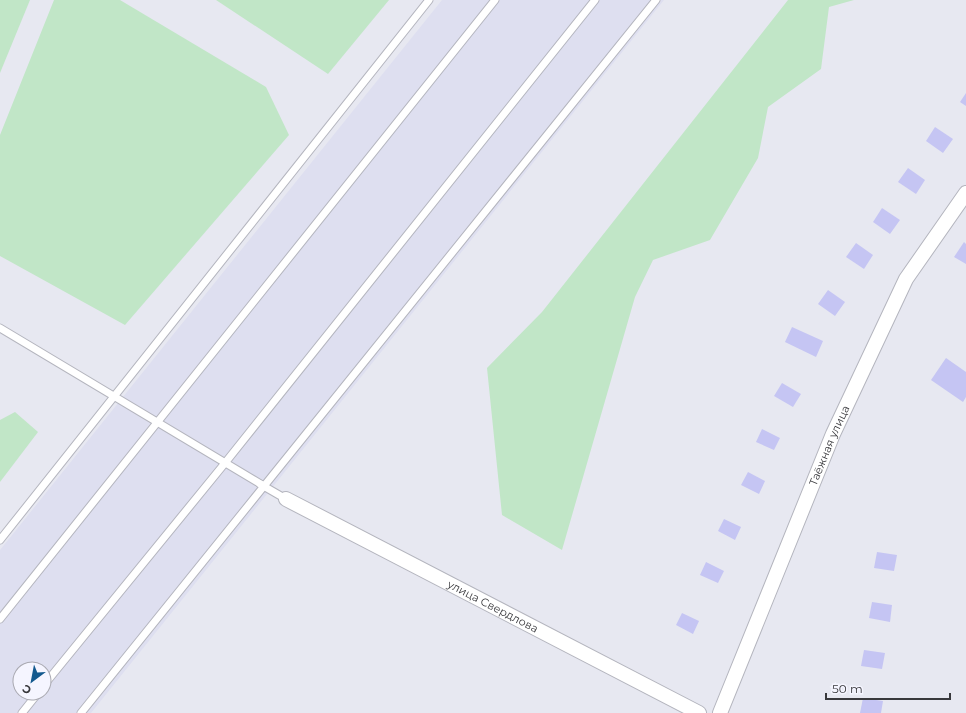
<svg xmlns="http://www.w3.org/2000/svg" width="966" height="713" font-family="Montserrat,sans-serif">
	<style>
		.built { fill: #dedff0; fill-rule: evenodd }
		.green { fill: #c1e6c7 }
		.building { fill: #c5c5f3 }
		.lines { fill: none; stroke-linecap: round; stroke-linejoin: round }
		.lane-casing { stroke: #b4b5be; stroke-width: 9 }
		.street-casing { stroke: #b4b5be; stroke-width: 16 }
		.lane { stroke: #fff; stroke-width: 7 }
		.street { stroke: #fff; stroke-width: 14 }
		.labels { text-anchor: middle; stroke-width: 3.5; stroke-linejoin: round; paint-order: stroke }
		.street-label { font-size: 11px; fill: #38383c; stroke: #f5f5ff }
	</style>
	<rect width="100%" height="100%" fill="#e7e8f1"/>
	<path class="built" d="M442,0H664L91,713H0V550ZM20,669H44V693H20Z"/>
	<g class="green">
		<polygon points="0,0 30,0 0,73"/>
		<polygon points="54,0 120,0 266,87 289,135 125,325 0,256 0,135"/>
		<polygon points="216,0 389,0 328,74"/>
		<polygon points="788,0 854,0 829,7 821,69 768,107 758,158 710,240 653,260 635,297 562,550 502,515 487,368 542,312"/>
		<polygon points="15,412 38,432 0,482 0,420"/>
	</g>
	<g class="building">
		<polygon points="966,93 966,106 960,102"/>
		<polygon points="935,127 953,139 943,153 926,141"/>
		<polygon points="908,168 925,180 916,194 898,182"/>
		<polygon points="882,208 900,220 890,234 873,222"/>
		<polygon points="964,242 966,244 966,264 954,257"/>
		<polygon points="856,243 873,255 864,269 846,257"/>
		<polygon points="828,290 845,302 835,316 818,304"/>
		<polygon points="792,327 823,341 816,357 785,342"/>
		<polygon points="946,358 966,372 966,397 963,402 931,380"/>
		<polygon points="782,383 801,394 793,407 774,396"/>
		<polygon points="762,429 780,438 774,450 756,442"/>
		<polygon points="748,472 765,481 759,494 741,485"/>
		<polygon points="724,519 741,527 735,540 718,531"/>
		<polygon points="877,552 897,555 894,571 874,568"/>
		<polygon points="706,562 724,571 718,583 700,575"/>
		<polygon points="872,602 892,605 890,622 869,618"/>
		<polygon points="682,613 699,621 693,634 676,625"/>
		<polygon points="864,650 885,653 882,669 861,666"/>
		<polygon points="863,698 883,701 881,713 860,713"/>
	</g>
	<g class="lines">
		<g class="lane-casing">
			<g id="lane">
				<polyline points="0,328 264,486"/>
				<polyline points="260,484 286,499"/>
				<polyline points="0,540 429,0"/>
				<polyline points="0,619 495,0"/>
				<polyline points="44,685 225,463 595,0"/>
				<polyline points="22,713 38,693"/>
				<polyline points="81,713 656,0"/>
			</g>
		</g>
		<g class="street-casing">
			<g id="street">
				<path id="s1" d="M286,499L699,713"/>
				<path id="s2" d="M720,713L833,434L906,279L966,193"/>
			</g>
		</g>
		<use href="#lane" class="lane"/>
		<use href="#street" class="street"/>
	</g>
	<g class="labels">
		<g class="street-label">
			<text dy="4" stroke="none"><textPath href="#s2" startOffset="289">Таёжная улица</textPath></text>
			<text dy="4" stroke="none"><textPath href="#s1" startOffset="233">улица Свердлова</textPath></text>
		</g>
	</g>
	<g transform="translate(32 681) rotate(212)"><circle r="19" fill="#f5f5ff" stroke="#a9a9b1"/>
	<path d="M0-3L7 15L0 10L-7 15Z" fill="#13598e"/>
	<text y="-6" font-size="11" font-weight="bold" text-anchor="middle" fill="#38383c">С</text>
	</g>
	<path d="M826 693v6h124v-6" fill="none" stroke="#38383c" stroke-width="2"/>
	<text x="832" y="693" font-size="12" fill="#38383c" stroke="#f5f5ff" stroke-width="3" paint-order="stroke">50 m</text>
</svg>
